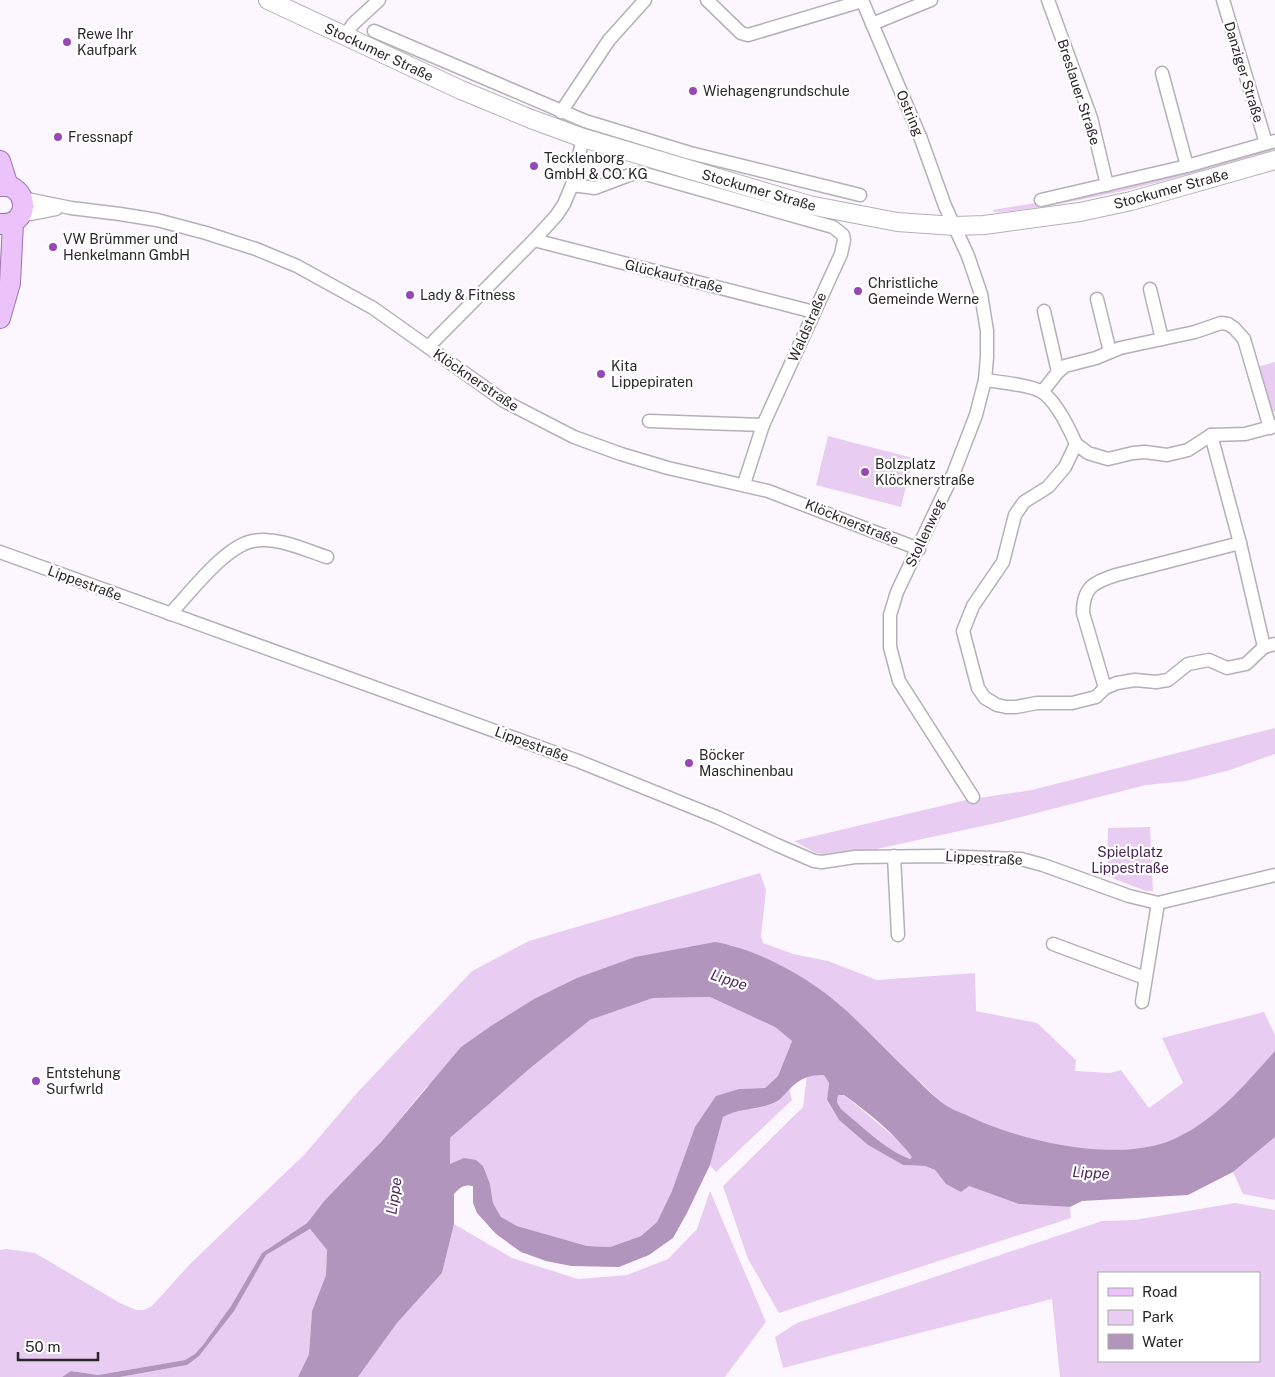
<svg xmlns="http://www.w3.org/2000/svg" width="1275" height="1377" font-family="'Public Sans',sans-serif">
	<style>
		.green { fill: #e8ccf2; fill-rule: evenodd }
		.water { fill: #b295bd; fill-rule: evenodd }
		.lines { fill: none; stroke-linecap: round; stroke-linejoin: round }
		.street-casing { stroke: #b5b0b7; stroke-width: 15 }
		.secondary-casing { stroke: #b5b0b7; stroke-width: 20 }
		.primary-casing { stroke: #9e72ae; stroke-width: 22 }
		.street { stroke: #fff; stroke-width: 12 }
		.secondary { stroke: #fff; stroke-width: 18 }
		.primary { stroke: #ebc3fa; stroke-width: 20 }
		.poi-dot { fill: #9a47b6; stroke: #fff; stroke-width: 2 }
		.labels { text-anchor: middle; stroke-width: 4.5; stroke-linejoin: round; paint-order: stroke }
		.poi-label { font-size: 14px; fill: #282628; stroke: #fff; text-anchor: start }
		.street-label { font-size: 14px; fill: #282628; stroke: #fff }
		.park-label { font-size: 14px; fill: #482255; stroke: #fff }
		.water-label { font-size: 15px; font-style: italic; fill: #4e285c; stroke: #fff }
	</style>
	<rect width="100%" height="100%" fill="#fcf7fe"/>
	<g class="green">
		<path d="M1275,146V150C1208,169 1142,189 1074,201C1047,206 1021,211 994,212L993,210L1106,191Z"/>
		<polygon points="1275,362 1275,412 1270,413 1257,367"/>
		<polygon points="828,436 913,458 901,507 816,485"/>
		<polygon points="1275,728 1275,754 1227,771 1186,781 1146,785 1001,822 872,850 823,854 816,853 794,841 966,800 1032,790"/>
		<polygon points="1150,827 1153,891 1146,891 1107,876 1108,828"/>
		<path d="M760,873L766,890L761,936L763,943L793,954L828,961L877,980L975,973L976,1011L1037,1023L1076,1060L1075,1071L1110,1073L1121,1070L1149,1108L1183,1083L1162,1038L1264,1012L1275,1035V1051C1245,1084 1217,1119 1176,1138C1119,1166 999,1140 947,1106C937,1100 928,1089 919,1081C887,1052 857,1017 822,991C795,971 762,958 731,945L427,1086L382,1141L325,1200L307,1223L262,1253L231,1306L203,1345L195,1354L185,1360L98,1375L72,1371L62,1377H0V1250L7,1249L35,1253L120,1303L136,1310H144L152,1306L191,1263L305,1154L356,1094L472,971L529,941Z"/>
		<polygon points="710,997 775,1027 792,1041 778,1076 765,1088 739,1089 672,1191 657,1222 641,1236 610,1247 587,1246 517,1226 501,1217 493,1203 490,1184 450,1164 450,1138 528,1070 590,1020 653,998"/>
		<polygon points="807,1075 824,1075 829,1083 827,1101 839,1120 868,1145 903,1165 925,1166 935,1170 946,1184 969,1186 1019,1204 1070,1207 1071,1218 779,1313 748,1259 723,1186 803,1107"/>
		<polygon points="789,1089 792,1100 716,1172 710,1165 723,1117 735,1110 759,1108 778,1102"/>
		<path d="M838,1095H844L899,1141L912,1157L910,1159C884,1149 863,1127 841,1109L837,1102Z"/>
		<polygon points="1275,1137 1275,1200 1243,1194 1233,1172"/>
		<polygon points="710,1191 766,1322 725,1377 358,1377 397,1323 442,1273 454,1224 512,1258 578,1279 627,1275 668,1259 697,1229"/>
		<path d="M1235,1203L1275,1210V1377H1060L1052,1299L783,1368L775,1337L797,1323L1102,1221L1135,1220ZM1259,1273V1361H1099V1273Z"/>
		<polygon points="310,1229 327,1250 326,1275 312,1311 309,1354 298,1377 120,1377 187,1365 234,1310 266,1255"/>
	</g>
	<path class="water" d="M715,942C751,948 792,969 821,990C854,1014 881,1046 910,1073C922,1084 933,1097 947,1106C952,1109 958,1112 964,1114C1018,1141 1119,1165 1176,1138C1217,1119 1245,1084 1275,1051V1137L1233,1172L1188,1195L1082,1201L1070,1207L1019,1204L969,1186L961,1192L946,1184L935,1170L925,1166L903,1165L868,1145L839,1120L827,1100L829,1083L824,1075C807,1075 799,1079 787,1092C783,1096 780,1100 776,1102C757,1111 741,1107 723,1117L710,1165L687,1213L673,1238L649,1255L619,1267L571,1266L546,1261L521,1252L496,1234L477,1213L473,1203V1186C464,1184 460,1187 454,1194V1224L442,1273L397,1323L358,1377H298L309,1354L312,1311L326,1275L327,1250L310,1229L266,1255L234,1311L199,1356L187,1365L120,1377H62L71,1371L98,1375L185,1360L195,1354L203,1345L231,1306L262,1253L307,1223L325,1200L382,1141L461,1047L491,1026L534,999L577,978L635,957ZM710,997L775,1027L792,1041L778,1076L765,1088L739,1089L716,1096L695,1127L672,1191L657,1222L641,1236L610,1247L587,1246L517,1226L501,1217L493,1203L490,1184L483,1166L476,1160L464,1158L450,1164V1138L528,1070L590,1020L653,998ZM838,1095H844C869,1113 894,1133 912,1157L910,1159C884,1149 863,1127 841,1109L837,1102Z"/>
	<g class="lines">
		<g class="street-casing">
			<g id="street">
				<polyline points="707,0 741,33 748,35 862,1"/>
				<polyline points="862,0 921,139 945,206 968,256 981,294 987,331 987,357 985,380 976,415 954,472 897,592 890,615 890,647 899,681 973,797"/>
				<polyline points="1048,0 1091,118 1107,185"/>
				<polyline points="1223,0 1266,143"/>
				<polyline points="872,24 931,0"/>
				<polyline points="374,31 585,121 690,153 860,195"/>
				<polyline points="345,36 353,24 379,0"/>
				<polyline points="1162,73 1187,166"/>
				<polyline points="561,112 609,40 645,0"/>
				<polyline points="572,185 595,188 632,174 642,173 833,227 843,235 844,240 841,254 763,425 744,484"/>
				<polyline points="22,198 71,208 120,214 157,220 206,233 256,249 297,266 373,308 504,401 574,437 621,454 668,468 768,491 919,549"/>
				<polyline points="1041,200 1187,166 1275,141"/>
				<polyline points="20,216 56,209"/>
				<polyline points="534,240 814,312"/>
				<polyline points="1150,289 1162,339"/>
				<polyline points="1097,299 1110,352"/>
				<polyline points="1044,311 1058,372"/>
				<polyline points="428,347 534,240 556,216 564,204 572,185 583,138"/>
				<path d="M985,380C999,382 1031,385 1042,392C1057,402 1069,428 1076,444"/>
				<polyline points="1042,392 1058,372 1065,366 1096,358 1120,348 1195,332 1221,323 1228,324 1234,328 1244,339 1270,428"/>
				<polyline points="649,421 763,425"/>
				<polyline points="1275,426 1245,434 1211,435 1188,450 1167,455 1145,452 1133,453 1108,459 1088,453 1076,444 1065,467 1048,487 1024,502 1015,515 1003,562 973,606 963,631 978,688 985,698 997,705 1006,707 1016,707 1037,703 1072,703 1096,697 1105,688 1117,683 1135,680 1156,682 1168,680 1188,664 1209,660 1227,668 1246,664 1264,647 1275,644"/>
				<polyline points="1211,435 1240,543 1264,647"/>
				<polyline points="0,552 578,761 719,818 777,845 814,861 822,862 855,857 940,856 1021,859 1043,865 1129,896 1158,903 1275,875"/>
				<path d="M170,614C190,593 225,546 253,541C277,536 305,550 327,557"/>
				<path d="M1105,688L1083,613C1083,587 1094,582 1116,575L1240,543"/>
				<polyline points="894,856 898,935"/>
				<polyline points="1053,944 1145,978"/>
				<polyline points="1142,1002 1158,903"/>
			</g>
		</g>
		<g class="secondary-casing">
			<polyline id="secondary" points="268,0 461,90 531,119 583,138 809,205 897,222 955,226 984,225 1080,212 1131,201 1275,160"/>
		</g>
		<g class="primary-casing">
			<g id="primary">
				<polyline points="0,161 8,186"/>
				<path d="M0,186C29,182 32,226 1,224"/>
				<polyline points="0,318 10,283 13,223"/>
			</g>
		</g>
		<use href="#street" class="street"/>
		<use href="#secondary" class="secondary"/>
		<use href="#primary" class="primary"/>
	</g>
	<g class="poi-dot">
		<circle cx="67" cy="42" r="5"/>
		<circle cx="693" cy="91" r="5"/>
		<circle cx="58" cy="137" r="5"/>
		<circle cx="534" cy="166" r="5"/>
		<circle cx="53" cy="247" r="5"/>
		<circle cx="858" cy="291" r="5"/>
		<circle cx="410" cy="295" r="5"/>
		<circle cx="601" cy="374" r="5"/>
		<circle cx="865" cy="472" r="5"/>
		<circle cx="689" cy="763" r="5"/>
		<circle cx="36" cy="1081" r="5"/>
	</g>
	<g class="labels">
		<g class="poi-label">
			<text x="77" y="39">Rewe Ihr<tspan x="77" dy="16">Kaufpark</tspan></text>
			<text x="703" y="96">Wiehagengrundschule</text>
			<text x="68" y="142">Fressnapf</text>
			<text x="544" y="163">Tecklenborg<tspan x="544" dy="16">GmbH &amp; CO. KG</tspan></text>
			<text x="63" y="244">VW Brümmer und<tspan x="63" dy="16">Henkelmann GmbH</tspan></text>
			<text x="868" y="288">Christliche<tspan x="868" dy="16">Gemeinde Werne</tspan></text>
			<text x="420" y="300">Lady &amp; Fitness</text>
			<text x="611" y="371">Kita<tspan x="611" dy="16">Lippepiraten</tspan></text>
			<text x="875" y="469">Bolzplatz<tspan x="875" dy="16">Klöcknerstraße</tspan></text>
			<text x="699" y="760">Böcker<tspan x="699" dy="16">Maschinenbau</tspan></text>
			<text x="46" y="1078">Entstehung<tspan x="46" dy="16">Surfwrld</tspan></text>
		</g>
		<g class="street-label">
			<text transform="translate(379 52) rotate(25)" y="5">Stockumer Straße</text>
			<text transform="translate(1244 72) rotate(73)" y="5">Danziger Straße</text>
			<text transform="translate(1079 92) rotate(72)" y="5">Breslauer Straße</text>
			<text transform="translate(910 113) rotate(67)" y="5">Ostring</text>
			<text transform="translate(1171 189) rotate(-15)" y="5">Stockumer Straße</text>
			<text transform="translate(759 190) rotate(16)" y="5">Stockumer Straße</text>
			<text transform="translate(674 276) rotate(14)" y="5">Glückaufstraße</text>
			<text transform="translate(807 327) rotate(-66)" y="5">Waldstraße</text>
			<text transform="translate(476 380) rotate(34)" y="5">Klöcknerstraße</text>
			<text transform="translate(852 522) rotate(22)" y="5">Klöcknerstraße</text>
			<text transform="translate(925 533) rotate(-65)" y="5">Stollenweg</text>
			<text transform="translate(85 583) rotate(20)" y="5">Lippestraße</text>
			<text transform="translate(532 744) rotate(20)" y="5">Lippestraße</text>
			<text transform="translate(984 858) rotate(3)" y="5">Lippestraße</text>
		</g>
		<g class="park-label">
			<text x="1130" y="857">Spielplatz<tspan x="1130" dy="16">Lippestraße</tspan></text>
		</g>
		<g class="water-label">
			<text transform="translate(729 980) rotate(18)" y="5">Lippe</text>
			<text transform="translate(1091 1173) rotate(3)" y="5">Lippe</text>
			<text transform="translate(394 1196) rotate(-82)" y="5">Lippe</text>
		</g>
	</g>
	<rect x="1098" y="1272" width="162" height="90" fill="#ffffff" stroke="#a9a8a9"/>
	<rect x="1108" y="1288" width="25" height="8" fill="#ebc3fa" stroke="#a9a8a9"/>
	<text x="1142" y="1297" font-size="15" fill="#282628">Road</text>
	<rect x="1108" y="1310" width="25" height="15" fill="#e8ccf2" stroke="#a9a8a9"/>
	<text x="1142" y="1322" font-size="15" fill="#282628">Park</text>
	<rect x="1108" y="1334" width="25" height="15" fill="#b295bd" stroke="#a9a8a9"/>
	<text x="1142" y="1347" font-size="15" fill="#282628">Water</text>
	<path d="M18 1352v8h80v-8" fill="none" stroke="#282628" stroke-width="2.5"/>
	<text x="25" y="1352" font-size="15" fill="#282628" stroke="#ffffff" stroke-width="4" paint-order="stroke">50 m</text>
</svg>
